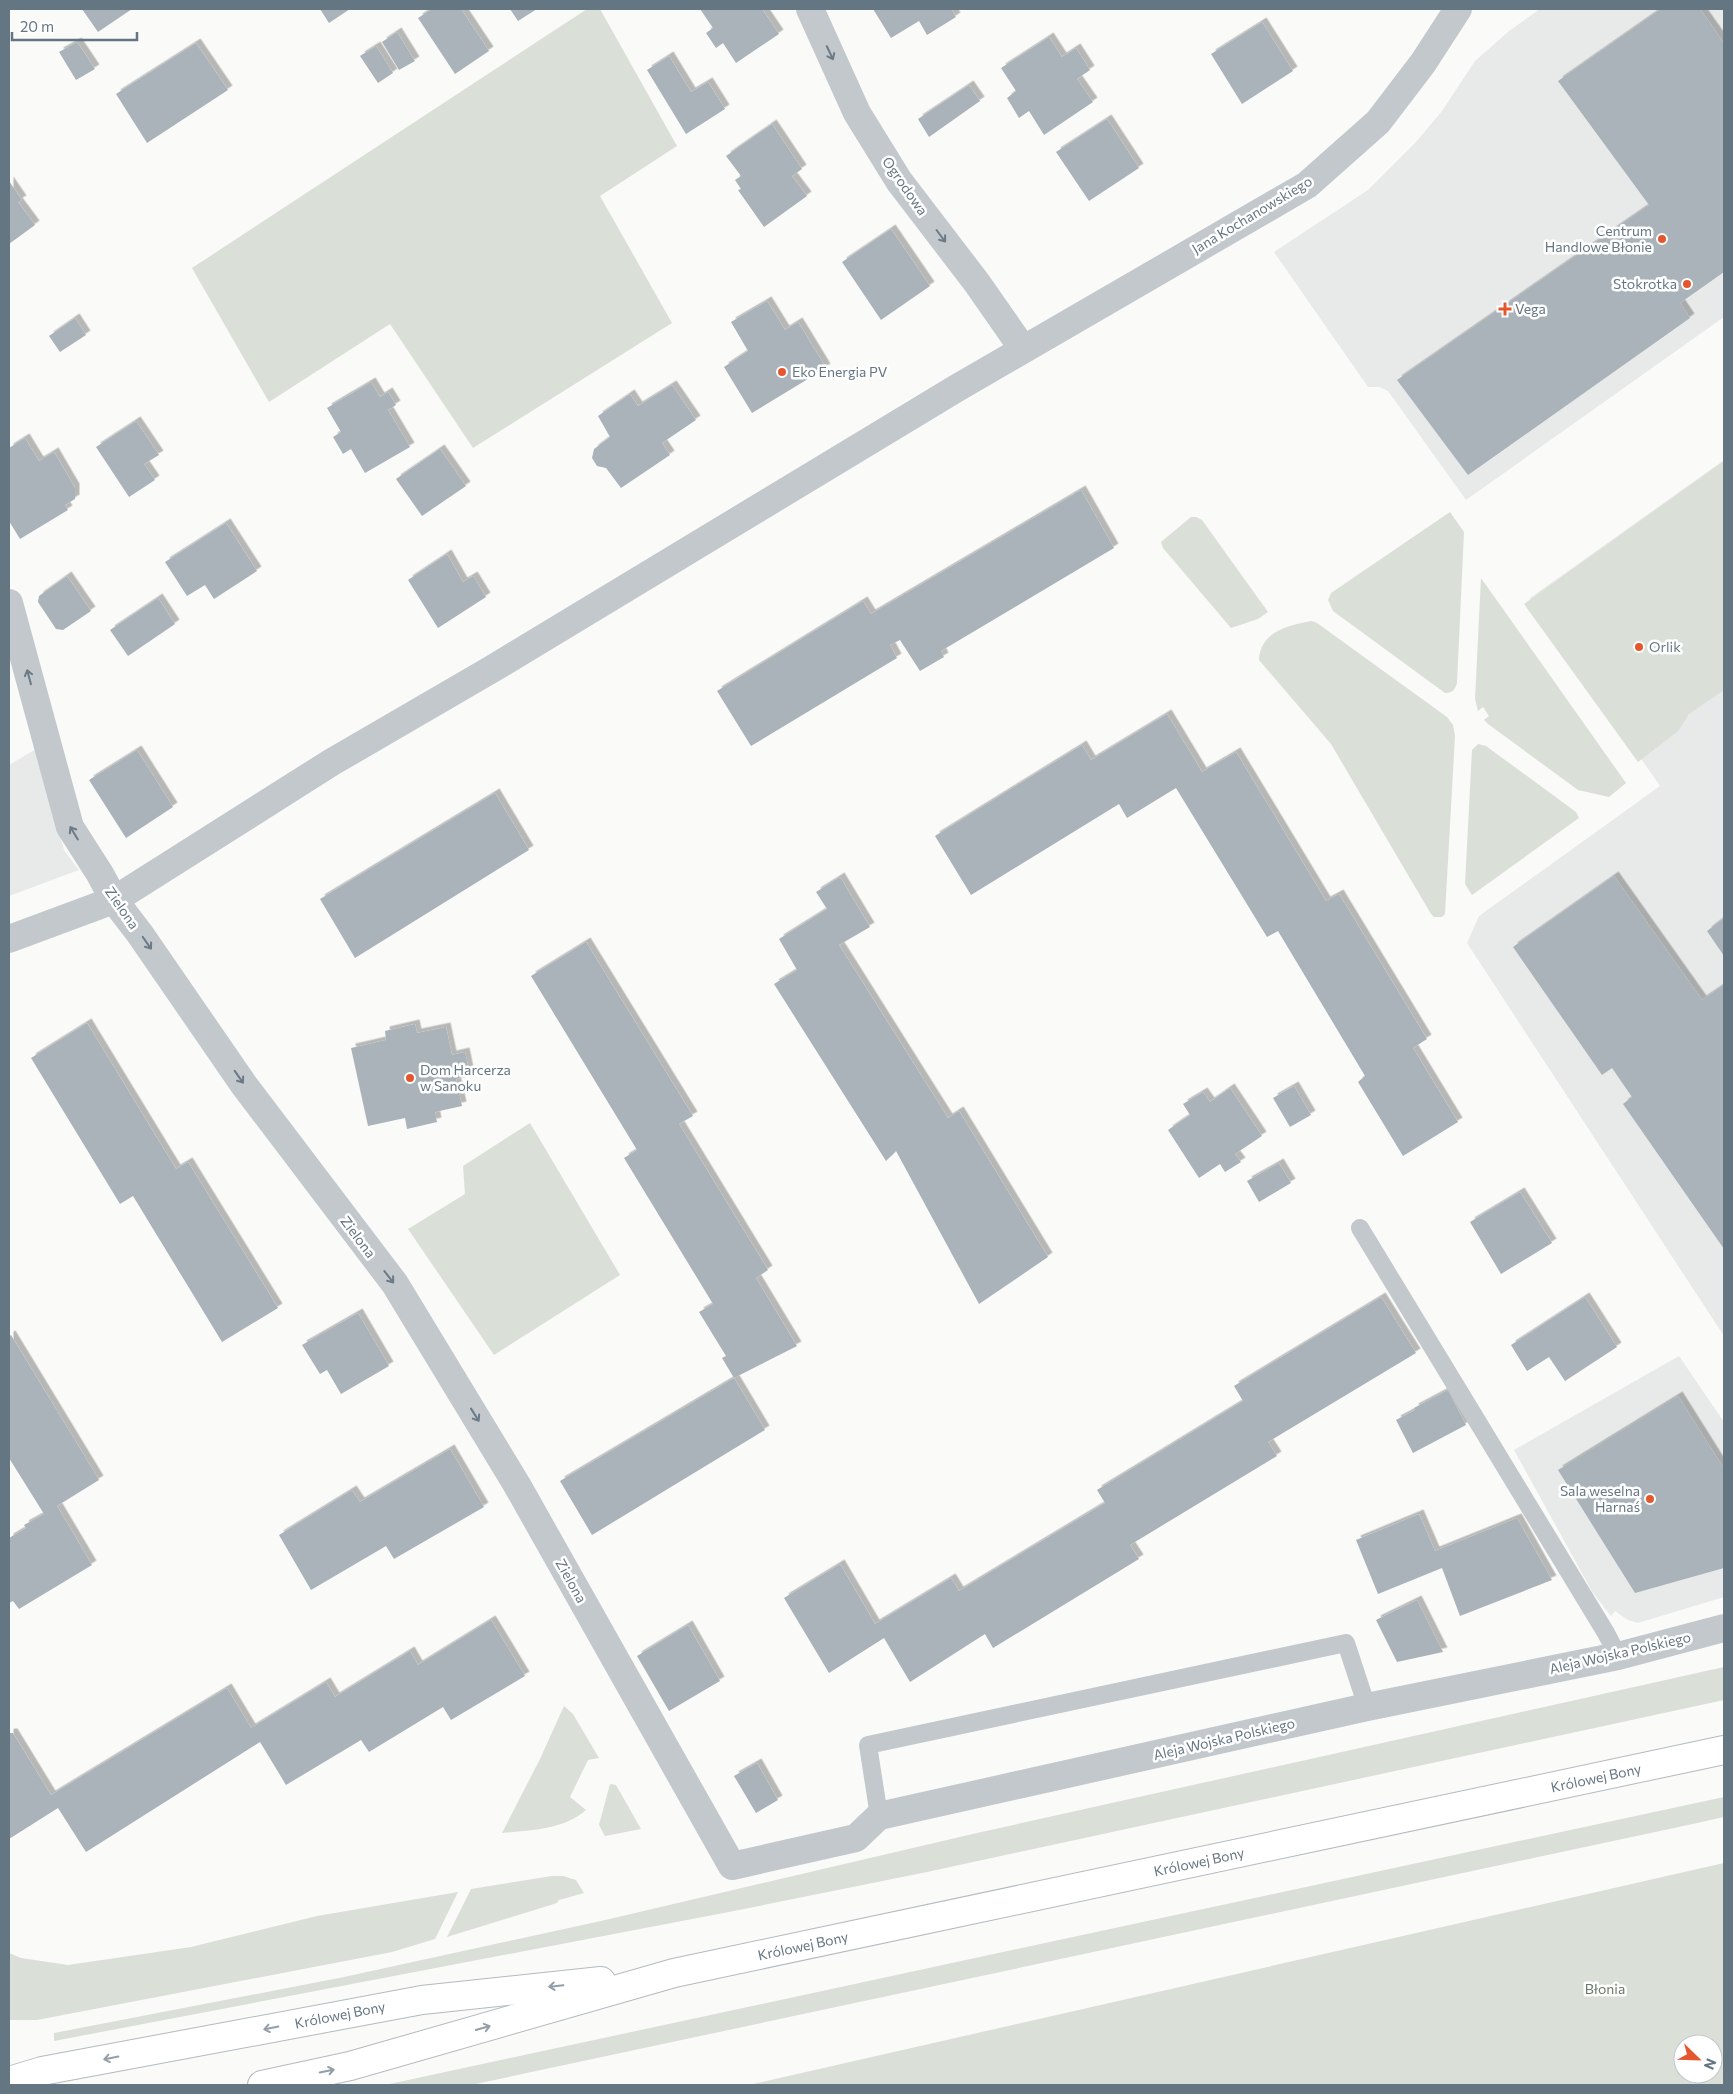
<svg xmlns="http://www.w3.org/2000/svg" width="1733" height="2094" font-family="Commissioner,sans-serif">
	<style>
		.built { fill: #e8e9e9 }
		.green { fill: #dadfd7; fill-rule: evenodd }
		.building { fill: #aab3b9; filter: url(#shadow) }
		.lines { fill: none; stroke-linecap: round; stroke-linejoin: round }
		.secondary-casing { stroke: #b3babf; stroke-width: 30 }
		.service { stroke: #c3c8cc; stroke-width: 18 }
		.minor { stroke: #c3c8cc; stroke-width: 28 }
		.secondary { stroke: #fff; stroke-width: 28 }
		.oneway { stroke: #6a7a87 }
		.oneway2 { stroke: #939fa8 }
		.poi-dot { fill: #e4572e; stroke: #fff; stroke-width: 2 }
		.labels { text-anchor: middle; stroke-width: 5; stroke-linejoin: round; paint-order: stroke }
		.street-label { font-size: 14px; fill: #657683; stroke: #fff }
		.poi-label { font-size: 14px; fill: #657683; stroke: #fff; text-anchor: start }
		.park-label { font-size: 14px; fill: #687a64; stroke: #fff }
	</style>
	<defs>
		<filter id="shadow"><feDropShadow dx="4.5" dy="-4.5" stdDeviation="0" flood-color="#0004"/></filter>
	</defs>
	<rect width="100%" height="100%" fill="#fafaf8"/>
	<g class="built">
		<polygon points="1540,9 1724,9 1724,317 1466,500 1388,391 1379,387 1368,387 1274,252 1368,190 1416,142 1442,111 1475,61 1509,31"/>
		<polygon points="1724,460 1724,1336 1467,943 1479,916 1660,786 1530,598"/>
		<polygon points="36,749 64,850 79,870 9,896 9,765"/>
		<polygon points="1679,1356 1724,1422 1724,1597 1638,1623 1628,1620 1615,1611 1611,1616 1593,1593 1514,1450"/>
	</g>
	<g class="green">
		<polygon points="587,9 600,9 677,146 600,196 672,323 473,448 390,324 269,402 192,268"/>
		<polygon points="1724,461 1724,690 1689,714 1678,731 1638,762 1524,604"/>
		<path d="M1450,512L1464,532L1457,683C1455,690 1452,693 1445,693L1333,611L1328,600L1331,593Z"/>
		<polygon points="1191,517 1196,517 1202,520 1268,612 1258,619 1231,628 1163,548 1161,542"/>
		<polygon points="1481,578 1626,783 1609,797 1578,790 1488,724 1484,720 1489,716 1483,707 1478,711 1475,699"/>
		<path d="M1312,621L1317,623L1447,717L1453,725L1455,736L1445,914L1442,917H1434L1431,914L1331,744L1259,660C1260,632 1288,625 1312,621Z"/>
		<polygon points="1478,744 1486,746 1576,812 1579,818 1472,895 1465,884 1472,750"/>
		<polygon points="530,1123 620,1275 494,1355 408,1229 465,1194 463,1166"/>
		<polygon points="1724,1667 1724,1700 927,1872 734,1911 54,2041 54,2033 344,1977 601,1921 977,1833"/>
		<path d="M564,1706L573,1714L599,1758L588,1760L570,1797L586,1810C563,1830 531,1830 502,1833L540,1759Z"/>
		<polygon points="610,1784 616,1785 641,1829 605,1836 599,1825"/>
		<polygon points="1724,1797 1724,1817 1688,1825 471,2085 385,2085"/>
		<path d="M1724,1863V2085H749ZM1683,2044H1713V2074H1683Z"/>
		<polygon points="552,1876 563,1876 576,1880 584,1893 559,1900 557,1903 447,1937 471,1889"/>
		<polygon points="458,1892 435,1939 392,1952 37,2020 9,2020 9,1953 21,1958 68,1965 191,1947 317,1916"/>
	</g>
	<g class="building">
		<polygon points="82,9 132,9 98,32"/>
		<polygon points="320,9 350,9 329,23"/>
		<polygon points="432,9 461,9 489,51 455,74 418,18"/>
		<polygon points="510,9 537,9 518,21"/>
		<polygon points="700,9 762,9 779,34 736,63 723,43 716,48 706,33 713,28"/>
		<polygon points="873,9 951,9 956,17 927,35 919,21 891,38"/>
		<polygon points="1661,9 1700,9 1724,43 1724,272 1680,303 1690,318 1468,475 1397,380 1649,205 1558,81"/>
		<polygon points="1262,22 1293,71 1242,104 1211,54"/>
		<polygon points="397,32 415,61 399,70 382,42"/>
		<polygon points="1049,37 1062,57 1076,48 1090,70 1077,79 1093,102 1044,135 1029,111 1019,118 1007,98 1016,91 1001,68"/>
		<polygon points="77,42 95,69 76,80 59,52"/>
		<polygon points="196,43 228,90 147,143 116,94"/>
		<polygon points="376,46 393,73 378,83 360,56"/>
		<polygon points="669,56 691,92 708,82 725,109 686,134 647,70"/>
		<polygon points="969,85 980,101 929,137 918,119"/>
		<polygon points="1107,119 1139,168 1089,201 1056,152"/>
		<polygon points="772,124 802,169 792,176 807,196 764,227 738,190 741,189 735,180 741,176 726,156"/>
		<polygon points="9,181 22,200 18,202 35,225 9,244"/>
		<polygon points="891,229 930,286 881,320 842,262"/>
		<polygon points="767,301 785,330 798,322 826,368 752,413 724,367 748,351 731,322"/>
		<polygon points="75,318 86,335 60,352 49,336"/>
		<polygon points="371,382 380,397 388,392 396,405 388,410 410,447 365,473 351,449 343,454 333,437 341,432 327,408"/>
		<polygon points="672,385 696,420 662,443 670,455 621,488 606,468 597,466 592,458 594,449 610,437 598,416 630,394 638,406"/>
		<polygon points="136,421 159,455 144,464 155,480 129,497 96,447"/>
		<polygon points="25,438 39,461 54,452 75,488 75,499 65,505 68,510 20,539 9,521 9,448"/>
		<polygon points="440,449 466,486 422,516 396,479"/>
		<polygon points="1081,490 1114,548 941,651 944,657 920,671 900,640 890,645 897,658 751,746 717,691 863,601 871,614"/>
		<polygon points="226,523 257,571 214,599 205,585 187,596 165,562"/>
		<polygon points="447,554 463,582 473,576 486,597 438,628 408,580"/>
		<polygon points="67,576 91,611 63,630 56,629 38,602 39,596"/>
		<polygon points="158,598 175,624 128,656 110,630"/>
		<polygon points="1167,714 1202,772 1236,752 1326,901 1339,894 1427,1039 1413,1048 1458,1122 1403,1156 1358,1082 1365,1076 1278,931 1267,937 1176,788 1127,818 1119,804 971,895 935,836 1082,745 1091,760"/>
		<polygon points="137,750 173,807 126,838 89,780"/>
		<polygon points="495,793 529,850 355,958 320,899"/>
		<polygon points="1614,876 1702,1000 1724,985 1724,1249 1623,1104 1632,1097 1612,1068 1602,1075 1513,947"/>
		<polygon points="840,877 870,927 839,945 948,1118 959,1111 1048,1257 979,1304 896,1151 886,1161 774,984 797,970 779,939 827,909 816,892"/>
		<polygon points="1724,918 1724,956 1707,931"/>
		<polygon points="586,942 693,1116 679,1124 768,1270 756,1278 797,1346 734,1378 722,1358 726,1356 699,1312 713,1304 624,1158 637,1150 531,976"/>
		<polygon points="87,1023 176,1169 188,1162 278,1308 222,1342 133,1196 120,1204 31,1058"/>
		<polygon points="415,1024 417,1033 446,1027 452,1055 465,1052 470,1076 456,1079 462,1106 435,1112 437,1122 407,1129 405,1118 368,1126 351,1048 386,1040 385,1031"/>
		<polygon points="1294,1086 1311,1115 1290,1127 1273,1098"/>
		<polygon points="1230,1088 1262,1136 1235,1154 1241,1162 1225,1172 1220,1164 1199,1178 1168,1130 1190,1115 1183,1104 1203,1092 1210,1102"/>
		<polygon points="1279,1163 1291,1183 1259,1202 1247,1181"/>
		<polygon points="1520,1192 1552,1243 1501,1274 1470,1222"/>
		<polygon points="1381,1297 1416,1353 1268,1442 1277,1456 1130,1545 1139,1559 993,1648 985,1634 910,1682 884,1638 829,1673 784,1598 840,1564 875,1624 951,1578 959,1591 1105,1503 1097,1490 1243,1401 1234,1386"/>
		<polygon points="1585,1297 1617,1347 1565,1381 1549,1357 1527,1371 1511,1345"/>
		<polygon points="358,1313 389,1366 341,1394 327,1370 320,1374 302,1345"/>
		<polygon points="11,1335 99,1480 57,1506 92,1565 19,1609 13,1601 9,1603 9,1538 26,1528 24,1525 44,1514 9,1458 9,1336"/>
		<polygon points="734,1378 765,1430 592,1535 560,1481"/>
		<polygon points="1448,1390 1466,1425 1413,1453 1396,1420 1415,1410 1414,1408"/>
		<polygon points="1678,1396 1724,1469 1724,1568 1635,1593 1558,1470"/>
		<polygon points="450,1449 484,1507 394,1559 386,1546 311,1590 279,1535 352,1490 360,1502"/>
		<polygon points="1419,1514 1435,1551 1517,1518 1552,1580 1460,1616 1442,1568 1378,1594 1356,1540"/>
		<polygon points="1417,1600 1443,1652 1397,1662 1376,1620"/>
		<polygon points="491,1620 525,1676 451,1720 443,1707 369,1752 361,1740 286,1785 260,1742 86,1852 58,1808 9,1839 9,1734 10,1733 13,1733 51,1795 227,1688 251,1728 326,1682 335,1697 410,1651 418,1665"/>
		<polygon points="688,1625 720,1681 669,1711 637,1656"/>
		<polygon points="757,1763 778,1800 756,1813 734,1776"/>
	</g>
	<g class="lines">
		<g class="secondary-casing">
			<g id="secondary">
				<polyline points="9,2081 42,2071 422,2000 601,1981"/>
				<polyline points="262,2085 350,2066 674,1973 1724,1750"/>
			</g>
		</g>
		<g class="service">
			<polyline points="1360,1228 1606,1633 1618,1656"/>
			<polyline points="879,1816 868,1745 1346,1643 1367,1707"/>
		</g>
		<g class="minor">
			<polyline points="810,9 857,113 899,181 977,283 1023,349"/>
			<polyline points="9,603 70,827 100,874 114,900 140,934 244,1085 395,1284 517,1485 732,1866 856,1838 879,1816 1367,1707 1618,1656 1724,1628"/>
			<polyline points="9,939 114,900 332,762 492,669 957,388 1307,185 1378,122 1423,63 1458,9"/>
		</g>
		<use href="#secondary" class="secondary"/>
	</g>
	<defs><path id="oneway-shaft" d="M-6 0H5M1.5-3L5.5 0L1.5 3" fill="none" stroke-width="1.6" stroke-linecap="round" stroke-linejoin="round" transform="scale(1.25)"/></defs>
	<g class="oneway">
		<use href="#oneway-shaft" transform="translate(830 53) rotate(65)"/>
		<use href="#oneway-shaft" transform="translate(941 236) rotate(53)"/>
		<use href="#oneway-shaft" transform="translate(29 677) rotate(-105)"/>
		<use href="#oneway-shaft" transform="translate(74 833) rotate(-121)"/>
		<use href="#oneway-shaft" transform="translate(147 943) rotate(55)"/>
		<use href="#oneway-shaft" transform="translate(239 1077) rotate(55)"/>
		<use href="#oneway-shaft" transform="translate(389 1277) rotate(52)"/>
		<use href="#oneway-shaft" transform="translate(475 1415) rotate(58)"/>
	</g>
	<g class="oneway2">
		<use href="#oneway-shaft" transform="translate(556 1986) rotate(174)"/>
		<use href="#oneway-shaft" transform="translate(271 2028) rotate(169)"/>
		<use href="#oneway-shaft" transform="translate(483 2028) rotate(-16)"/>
		<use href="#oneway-shaft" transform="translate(111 2058) rotate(169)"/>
		<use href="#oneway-shaft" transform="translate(327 2071) rotate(-12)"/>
	</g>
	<g class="poi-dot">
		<circle cx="1662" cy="239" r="5"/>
		<circle cx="1687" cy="284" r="5"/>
		<path d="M1502.5 301.5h5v5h5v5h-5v5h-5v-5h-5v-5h5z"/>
		<circle cx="782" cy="372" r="5"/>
		<circle cx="1639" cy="647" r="5"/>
		<circle cx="410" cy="1078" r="5"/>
		<circle cx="1650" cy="1499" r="5"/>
	</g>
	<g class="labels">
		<g class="street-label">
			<text transform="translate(905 186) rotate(55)" y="5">Ogrodowa</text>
			<text transform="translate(1252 215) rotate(-31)" y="5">Jana Kochanowskiego</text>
			<text transform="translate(122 908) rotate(55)" y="5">Zielona</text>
			<text transform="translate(358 1237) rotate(53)" y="5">Zielona</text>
			<text transform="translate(571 1581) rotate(61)" y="5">Zielona</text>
			<text transform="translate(1620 1653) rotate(-13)" y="5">Aleja Wojska Polskiego</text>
			<text transform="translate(1224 1739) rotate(-13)" y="5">Aleja Wojska Polskiego</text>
			<text transform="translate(1596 1778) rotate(-12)" y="5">Królowej Bony</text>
			<text transform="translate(1199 1862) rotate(-12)" y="5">Królowej Bony</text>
			<text transform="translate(803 1946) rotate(-12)" y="5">Królowej Bony</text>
			<text transform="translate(340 2015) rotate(-11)" y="5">Królowej Bony</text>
		</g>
		<g class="poi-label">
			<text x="1652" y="236" text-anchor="end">Centrum<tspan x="1652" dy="16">Handlowe Błonie</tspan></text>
			<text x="1677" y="289" text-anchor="end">Stokrotka</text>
			<text x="1515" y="314">Vega</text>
			<text x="792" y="377">Eko Energia PV</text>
			<text x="1649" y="652">Orlik</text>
			<text x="420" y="1075">Dom Harcerza<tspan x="420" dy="16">w Sanoku</tspan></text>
			<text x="1640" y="1496" text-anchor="end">Sala weselna<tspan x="1640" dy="16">Harnaś</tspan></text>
		</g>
		<g class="park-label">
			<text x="1605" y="1994">Błonia</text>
		</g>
	</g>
	<rect width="1733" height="2094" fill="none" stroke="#657683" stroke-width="20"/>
	<g transform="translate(1698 2059) rotate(113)"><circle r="24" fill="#ffffff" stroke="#c1c8cd"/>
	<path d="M0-4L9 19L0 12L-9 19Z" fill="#e4572e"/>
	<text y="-8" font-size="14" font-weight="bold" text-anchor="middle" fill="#657683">N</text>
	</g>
	<path d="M12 32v8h125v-8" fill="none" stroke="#657683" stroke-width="2.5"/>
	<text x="20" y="32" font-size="15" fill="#657683" stroke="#ffffff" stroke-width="4" paint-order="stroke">20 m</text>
</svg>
